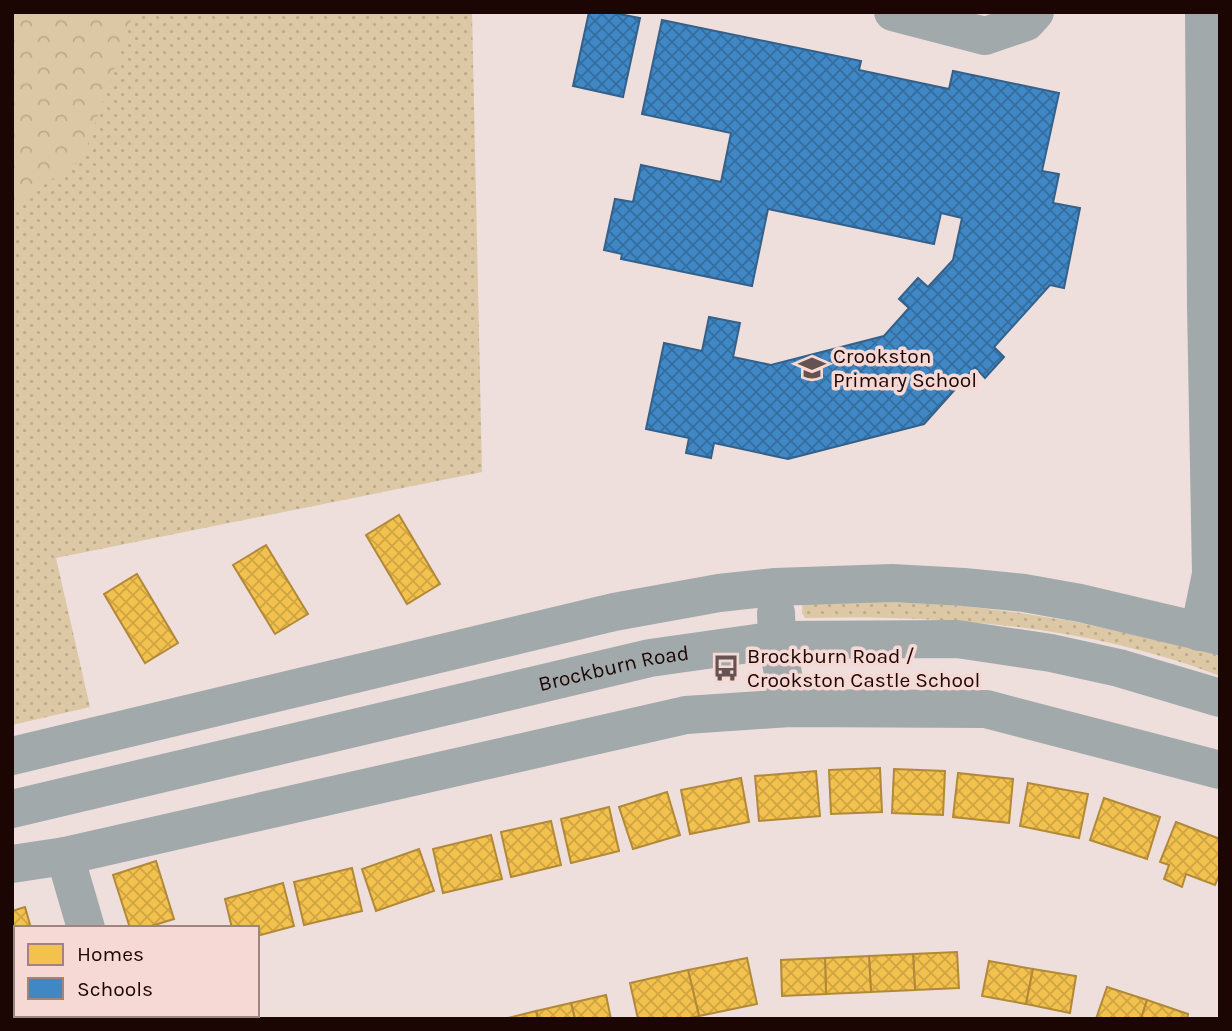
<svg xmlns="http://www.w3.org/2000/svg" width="1232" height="1031" font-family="Karla,sans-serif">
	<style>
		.green { fill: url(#green-dots) }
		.forest { fill: url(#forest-crowns) }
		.homes { fill: url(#homes-cross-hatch); stroke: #b28938; stroke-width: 2 }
		.schools { fill: url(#schools-cross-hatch); stroke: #34618b; stroke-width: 2 }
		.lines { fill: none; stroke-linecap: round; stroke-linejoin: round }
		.minor { stroke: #a2a9ab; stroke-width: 38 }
		.labels { text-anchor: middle; stroke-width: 7; stroke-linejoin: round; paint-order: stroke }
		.poi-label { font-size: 21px; fill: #1c0604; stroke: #f6d9d4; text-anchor: start }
		.street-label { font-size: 21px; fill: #1c0604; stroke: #f6d9d4 }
	</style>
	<defs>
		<pattern id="green-dots" width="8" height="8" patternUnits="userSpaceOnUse" patternTransform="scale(1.75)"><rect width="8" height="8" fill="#dcc8a5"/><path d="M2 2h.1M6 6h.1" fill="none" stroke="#bcaa8c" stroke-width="1.8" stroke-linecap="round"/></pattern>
		<pattern id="forest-crowns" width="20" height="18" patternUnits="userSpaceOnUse" patternTransform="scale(1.75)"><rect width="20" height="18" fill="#dcc8a5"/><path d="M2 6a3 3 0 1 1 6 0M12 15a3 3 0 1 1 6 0" fill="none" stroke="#bcaa8c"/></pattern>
		<pattern id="homes-cross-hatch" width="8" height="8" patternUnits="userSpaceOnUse" patternTransform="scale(1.75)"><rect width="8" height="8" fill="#f2c14e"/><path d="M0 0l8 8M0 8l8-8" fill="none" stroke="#cfa442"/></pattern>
		<pattern id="schools-cross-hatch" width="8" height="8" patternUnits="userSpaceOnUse" patternTransform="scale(1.75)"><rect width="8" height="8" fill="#3f88c5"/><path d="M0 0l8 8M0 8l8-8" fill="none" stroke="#346d9e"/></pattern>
	</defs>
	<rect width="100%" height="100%" fill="#eedfdc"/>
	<g class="green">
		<polygon points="12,12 472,12 482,472 56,558 90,707 12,725"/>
		<path d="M871,601L964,606L1021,613L1076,622L1220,654V676C1087,625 945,615 805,618L802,613L803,602Z"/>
	</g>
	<polygon class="forest" points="12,12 134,12 83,158 12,207"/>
	<g class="homes">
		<polygon points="399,515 440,584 407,604 366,535"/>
		<polygon points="266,545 308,614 275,634 233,565"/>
		<polygon points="137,574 178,643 145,663 104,594"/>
		<polygon points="880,768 882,812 831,814 829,770"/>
		<polygon points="894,769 945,771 943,815 892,813"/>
		<polygon points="816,771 820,816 759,821 755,776"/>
		<polygon points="958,773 1013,779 1009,823 953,817"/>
		<polygon points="741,778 749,822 690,834 681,790"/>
		<polygon points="1028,783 1088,794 1079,838 1020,826"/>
		<polygon points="667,792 680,835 633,849 619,807"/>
		<polygon points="1104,798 1160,817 1147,859 1090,840"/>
		<polygon points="609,807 619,851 571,863 561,819"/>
		<polygon points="551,821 561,865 511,877 501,832"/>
		<polygon points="1176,822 1220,839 1220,873 1215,885 1186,874 1182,887 1164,879 1169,865 1160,862"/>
		<polygon points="491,835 502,879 443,893 433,849"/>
		<polygon points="419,849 434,891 376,911 362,869"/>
		<polygon points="156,861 174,919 145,928 130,928 113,875"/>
		<polygon points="352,868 362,911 304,925 294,882"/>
		<polygon points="283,883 294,926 257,936 257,928 232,928 225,899"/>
		<polygon points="25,907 31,928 16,928 16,971 12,972 12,911"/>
		<polygon points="957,952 959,988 915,990 913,954"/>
		<polygon points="913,954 915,990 871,992 869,956"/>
		<polygon points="869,956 871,992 826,994 825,958"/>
		<polygon points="747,958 757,1004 699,1016 688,970"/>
		<polygon points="825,958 826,994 782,996 781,960"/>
		<polygon points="989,961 1033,969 1026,1004 982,996"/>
		<polygon points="1033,969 1076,976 1070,1013 1026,1004"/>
		<polygon points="688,970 699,1016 688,1019 638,1019 630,983"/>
		<polygon points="1107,987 1147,1000 1141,1019 1096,1019"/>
		<polygon points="606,995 611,1019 575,1019 571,1003"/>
		<polygon points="16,999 16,1015 57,1015 58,1019 12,1019 12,1000"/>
		<polygon points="1147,1000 1188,1014 1187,1019 1141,1019"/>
		<polygon points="571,1003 575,1019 538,1019 536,1011"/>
		<polygon points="536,1011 538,1019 504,1019"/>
	</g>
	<g class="schools">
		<polygon points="589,12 609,12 640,18 623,97 573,86"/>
		<polygon points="662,20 861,61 859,70 949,89 953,71 1059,93 1042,171 1059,174 1053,203 1080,208 1064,288 1050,285 994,347 1004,357 985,378 975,367 924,424 788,459 714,443 711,458 686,453 689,438 646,429 664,343 702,351 709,317 740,323 733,357 771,365 884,336 909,308 899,299 918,278 928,287 953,260 962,218 941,213 934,244 768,209 752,286 621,259 622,254 604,250 615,199 633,202 641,165 721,182 731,133 642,114"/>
	</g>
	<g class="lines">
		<g class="minor">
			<polyline points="893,12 985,36 1026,22 1035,12"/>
			<polyline points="776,613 777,640 789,708"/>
			<polyline points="1199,632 1211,574 1206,305 1204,12"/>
			<polyline points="12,756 614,612 719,593 775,587 892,583 964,587 1024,593 1080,603 1220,636"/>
			<path id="s1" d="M12,809L650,658L777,640L957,639L1051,653L1119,668L1220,698"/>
			<polyline points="65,856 86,928"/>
			<polyline points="12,864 65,856 686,715 789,708 986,709 1220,770"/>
			<polyline points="112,1015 113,1019"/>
		</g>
	</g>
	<defs>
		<g id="school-bare" transform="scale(2.1)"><path d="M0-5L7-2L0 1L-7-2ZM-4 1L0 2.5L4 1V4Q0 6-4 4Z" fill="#665250" stroke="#f6d9d4" stroke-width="2.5" paint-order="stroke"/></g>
		<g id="bus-bare" transform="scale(2.1)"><path d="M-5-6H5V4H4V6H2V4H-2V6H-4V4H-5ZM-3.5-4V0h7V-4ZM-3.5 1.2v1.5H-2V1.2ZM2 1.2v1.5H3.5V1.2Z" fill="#665250" stroke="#f6d9d4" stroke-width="2.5" paint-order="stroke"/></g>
	</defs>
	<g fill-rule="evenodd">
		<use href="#school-bare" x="812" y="368"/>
		<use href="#bus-bare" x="726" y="668"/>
	</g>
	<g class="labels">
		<g class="poi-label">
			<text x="833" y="363">Crookston<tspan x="833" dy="24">Primary School</tspan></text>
			<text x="747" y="663">Brockburn Road /<tspan x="747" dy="24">Crookston Castle School</tspan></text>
		</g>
		<g class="street-label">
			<text dy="7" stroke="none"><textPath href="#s1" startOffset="618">Brockburn Road</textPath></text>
		</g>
	</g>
	<rect width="1232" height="1031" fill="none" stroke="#1c0604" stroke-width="28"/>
	<rect x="14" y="926" width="245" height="91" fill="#f6d9d4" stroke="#9f8581" stroke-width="2"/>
	<rect x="28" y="944" width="35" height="21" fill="#f2c14e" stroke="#9f8581" stroke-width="2"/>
	<text x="77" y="961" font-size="21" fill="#1c0604">Homes</text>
	<rect x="28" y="978" width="35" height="21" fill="#3f88c5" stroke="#9f8581" stroke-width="2"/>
	<text x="77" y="996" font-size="21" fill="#1c0604">Schools</text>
</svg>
